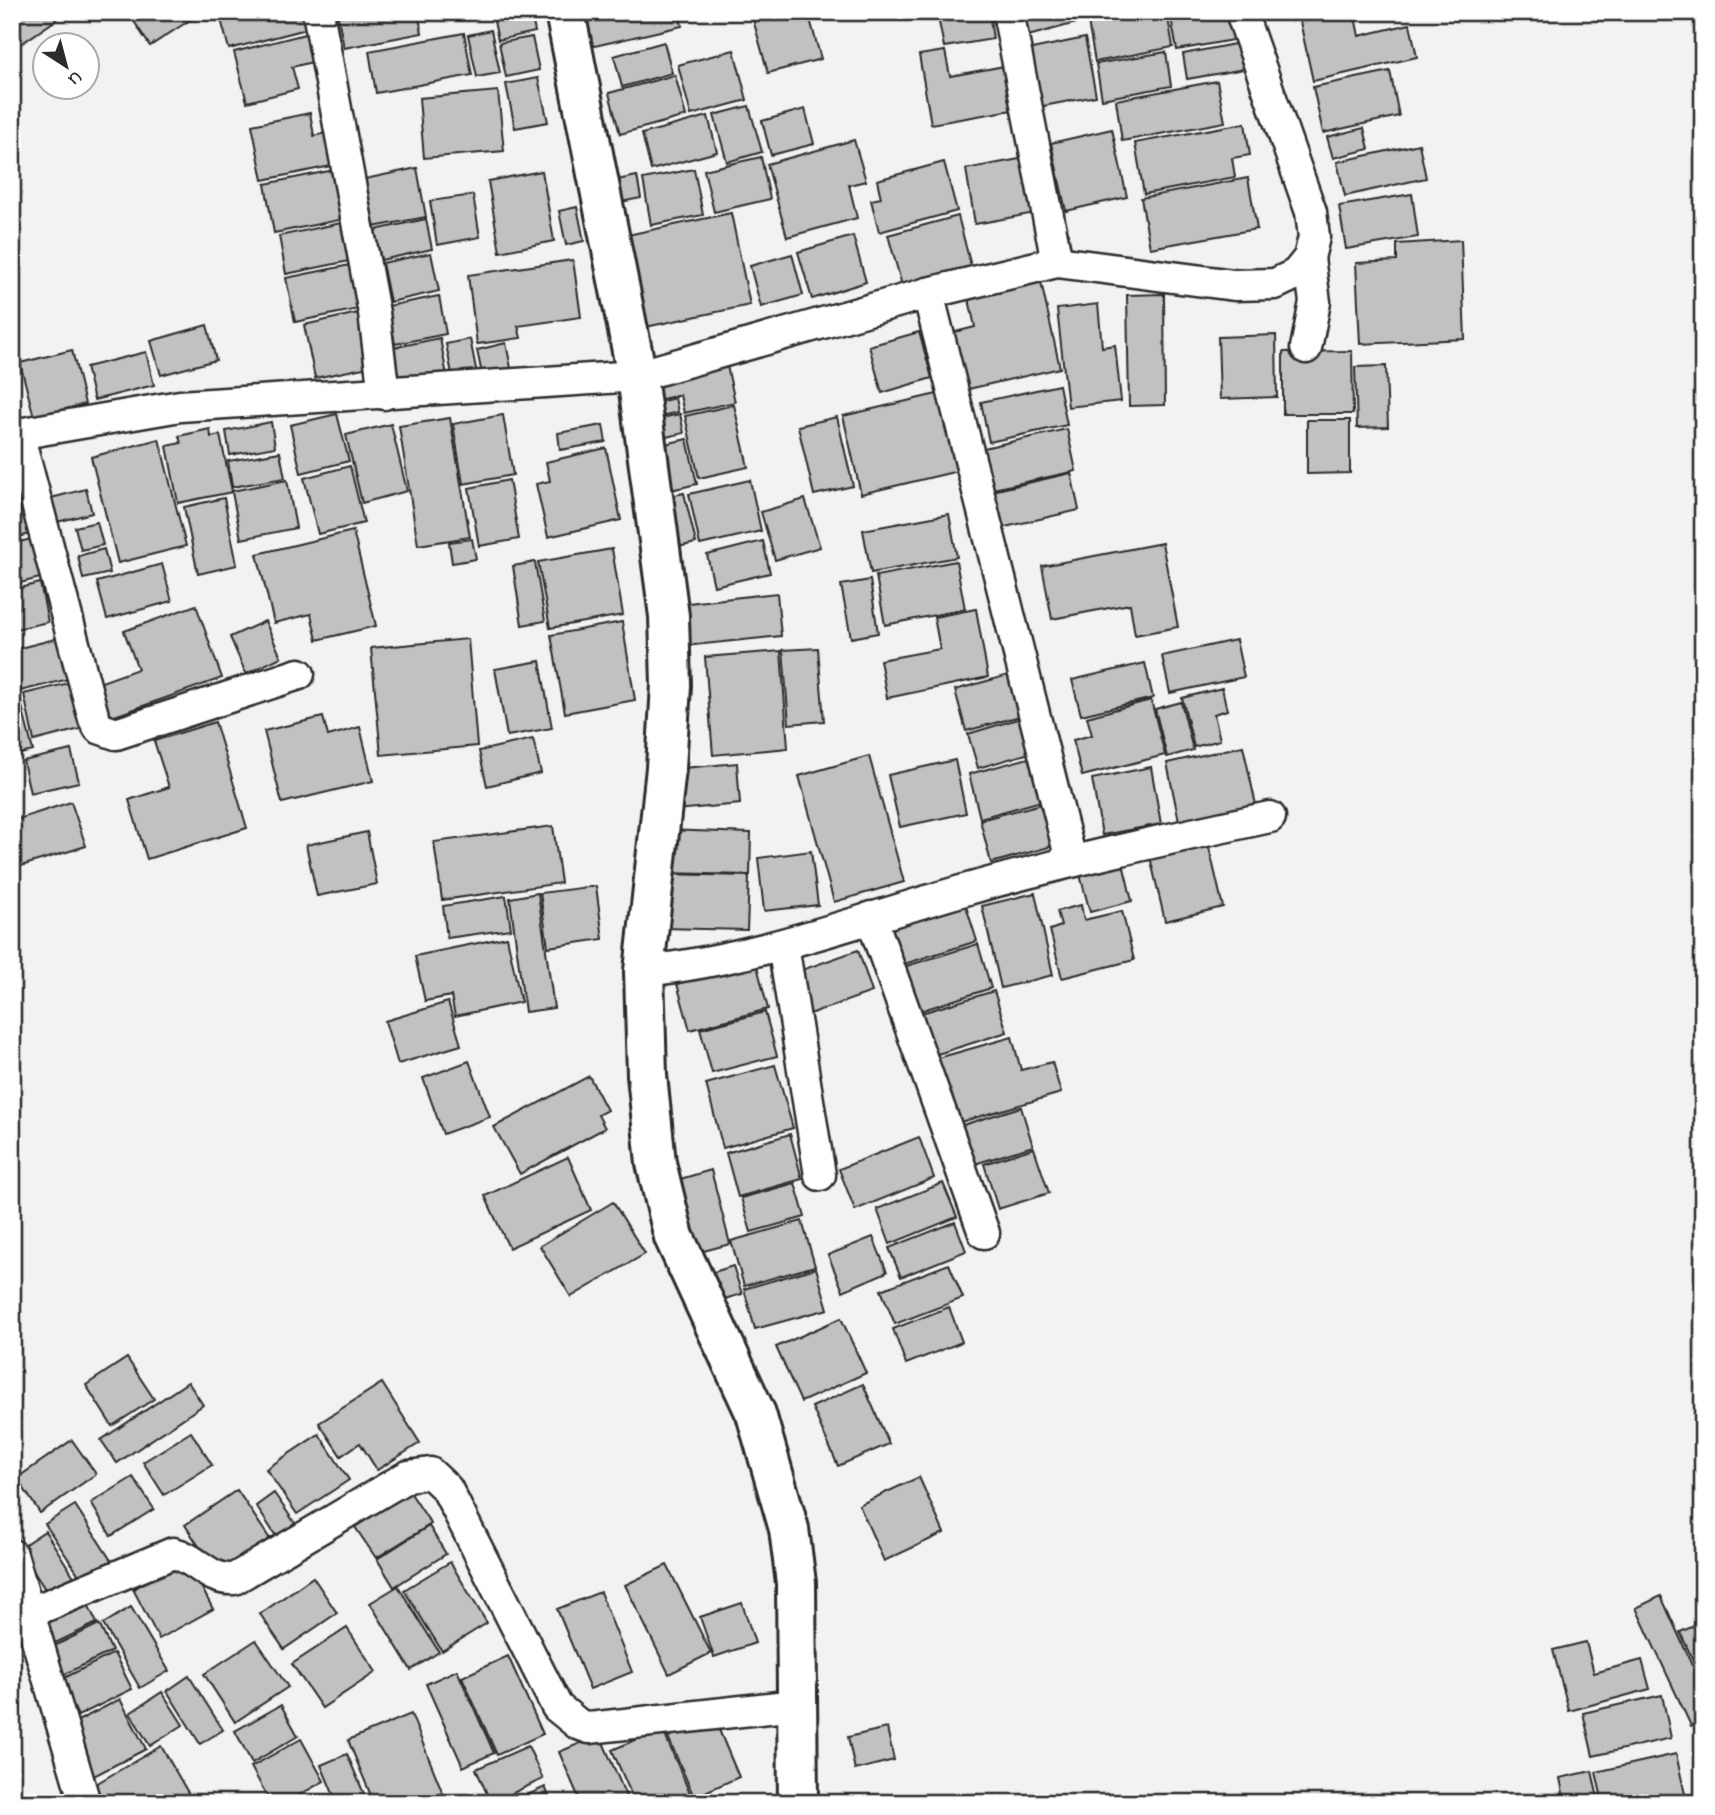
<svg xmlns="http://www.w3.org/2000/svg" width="1715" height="1815" font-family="'Indie Flower',sans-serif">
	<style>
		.building { fill: #c1c1c1; stroke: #2b2b2b; stroke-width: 2 }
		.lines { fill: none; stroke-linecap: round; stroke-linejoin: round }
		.minor-casing { stroke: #2b2b2b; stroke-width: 35 }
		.tertiary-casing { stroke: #2b2b2b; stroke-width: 44 }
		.minor { stroke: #fff; stroke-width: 30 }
		.tertiary { stroke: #fff; stroke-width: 38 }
	</style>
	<rect width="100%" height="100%" fill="#f2f2f2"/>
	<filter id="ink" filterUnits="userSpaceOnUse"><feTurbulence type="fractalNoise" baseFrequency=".0143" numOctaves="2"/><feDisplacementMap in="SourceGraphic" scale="14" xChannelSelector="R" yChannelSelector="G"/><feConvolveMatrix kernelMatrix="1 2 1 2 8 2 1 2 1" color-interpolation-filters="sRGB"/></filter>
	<g filter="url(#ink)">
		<g class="building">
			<polygon points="12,12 51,12 56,20 12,50"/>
			<polygon points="128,12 190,12 193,18 150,46"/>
			<polygon points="219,12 310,12 314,27 229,49"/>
			<polygon points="337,12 418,12 422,33 344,48"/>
			<polygon points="492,12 531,12 535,32 498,40"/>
			<polygon points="568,12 679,12 682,26 577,50"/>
			<polygon points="751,12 808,12 821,59 768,73"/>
			<polygon points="937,12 989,12 993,39 944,47"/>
			<polygon points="1022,12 1089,12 1091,19 1028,36"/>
			<polygon points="1144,12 1167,12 1173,47 1095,62 1088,22"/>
			<polygon points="1170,12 1233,12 1238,39 1177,50"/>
			<polygon points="1321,12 1354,12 1359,36 1410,24 1417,57 1313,81 1299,17"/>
			<polygon points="491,30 500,73 477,77 468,35"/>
			<polygon points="313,32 320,60 292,67 298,89 247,102 234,52"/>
			<polygon points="464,33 472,75 376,93 369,51"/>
			<polygon points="532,37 539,70 506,77 499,43"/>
			<polygon points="1085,38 1096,96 1038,107 1027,50"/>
			<polygon points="664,42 672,73 622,87 614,56"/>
			<polygon points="1245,42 1250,68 1187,79 1183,54"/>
			<polygon points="734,50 747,100 691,115 678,65"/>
			<polygon points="945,51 950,76 1010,65 1018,109 931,124 919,55"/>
			<polygon points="1166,52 1171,86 1102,99 1096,64"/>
			<polygon points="1390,71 1399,116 1323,133 1313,87"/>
			<polygon points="675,75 686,116 620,134 609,93"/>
			<polygon points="538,78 548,122 515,128 506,84"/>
			<polygon points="1217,81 1225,122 1122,141 1116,100"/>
			<polygon points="498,91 504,151 424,158 419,98"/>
			<polygon points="749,106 762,152 727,162 714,115"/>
			<polygon points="805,109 814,144 771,155 762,121"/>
			<polygon points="310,113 314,136 325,133 331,166 263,180 252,125"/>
			<polygon points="708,116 717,152 651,170 642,134"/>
			<polygon points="1245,123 1250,155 1232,158 1235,177 1144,194 1135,143"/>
			<polygon points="1364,128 1369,149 1333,158 1327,137"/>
			<polygon points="1112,129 1127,197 1066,211 1051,143"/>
			<polygon points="854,140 866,181 849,185 857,218 787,237 767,164"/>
			<polygon points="1419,144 1426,178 1345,196 1337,162"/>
			<polygon points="761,157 770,199 714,212 704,170"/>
			<polygon points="1025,158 1035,213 975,224 966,169"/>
			<polygon points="944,162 957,211 879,232 871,200 881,198 877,180"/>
			<polygon points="417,168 426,217 373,227 365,179"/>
			<polygon points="339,169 349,218 274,233 265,184"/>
			<polygon points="694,169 703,215 651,225 643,179"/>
			<polygon points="542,171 554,241 500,252 488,181"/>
			<polygon points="637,176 641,198 611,204 607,182"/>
			<polygon points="1248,178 1257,229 1150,248 1141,198"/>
			<polygon points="1412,194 1418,237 1346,249 1339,206"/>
			<polygon points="473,195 480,237 437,245 430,201"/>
			<polygon points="577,207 584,241 566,245 559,211"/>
			<polygon points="731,213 750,305 636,329 618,237"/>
			<polygon points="958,216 972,270 903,289 888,235"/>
			<polygon points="426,219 432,249 381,260 375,230"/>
			<polygon points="346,222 354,260 286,274 279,236"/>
			<polygon points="853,236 866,282 812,299 798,252"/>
			<polygon points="1461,240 1465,339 1360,344 1356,263 1397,261 1397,244"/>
			<polygon points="431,253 439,291 390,302 382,263"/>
			<polygon points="792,254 803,295 761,307 750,266"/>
			<polygon points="573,260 581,317 518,326 521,338 477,344 468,275"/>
			<polygon points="355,264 363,308 295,322 286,278"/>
			<polygon points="1039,273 1060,368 964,390 951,333 975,327 967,290"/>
			<polygon points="1164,294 1165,405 1129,406 1127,295"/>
			<polygon points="439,296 446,334 395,344 388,306"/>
			<polygon points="1098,304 1102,347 1115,345 1121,401 1068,407 1057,309"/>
			<polygon points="367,311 378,365 315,378 304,325"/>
			<polygon points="207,325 216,360 161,375 151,341"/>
			<polygon points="919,332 932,378 882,393 869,346"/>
			<polygon points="1276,335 1277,397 1220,399 1218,337"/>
			<polygon points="440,338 447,376 399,386 392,348"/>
			<polygon points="470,339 477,374 453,379 446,344"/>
			<polygon points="506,343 512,373 483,379 477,350"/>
			<polygon points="72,350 85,404 34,417 20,363"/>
			<polygon points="1352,351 1353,414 1283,414 1283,352"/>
			<polygon points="146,352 154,385 94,400 86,367"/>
			<polygon points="725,357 735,402 684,413 680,395 653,401 648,375"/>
			<polygon points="1386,366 1388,427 1357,428 1355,367"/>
			<polygon points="1059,385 1067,425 989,442 981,402"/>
			<polygon points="941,393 958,471 861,494 843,416"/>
			<polygon points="675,398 678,412 653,418 650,404"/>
			<polygon points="734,405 748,467 699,478 685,416"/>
			<polygon points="337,414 349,461 301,473 290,425"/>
			<polygon points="680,414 684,433 657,439 652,420"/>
			<polygon points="503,415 513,475 463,484 453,424"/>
			<polygon points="837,417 853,486 814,495 798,426"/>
			<polygon points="450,418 470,537 418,545 399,426"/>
			<polygon points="1307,420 1350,420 1350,473 1307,474"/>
			<polygon points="271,422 275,447 230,455 226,431"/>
			<polygon points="391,424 407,491 362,503 346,435"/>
			<polygon points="603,425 606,442 560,450 558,433"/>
			<polygon points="210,429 211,437 220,435 232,491 287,480 296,528 241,539 232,492 178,503 167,446 181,443 179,436"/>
			<polygon points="1067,429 1076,471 984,491 975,450"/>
			<polygon points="159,439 186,546 118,563 91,457"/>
			<polygon points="687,439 697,484 662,492 652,447"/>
			<polygon points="606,448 621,520 548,537 536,484 550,481 546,462"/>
			<polygon points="280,452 285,478 232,487 228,461"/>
			<polygon points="350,466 364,523 318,534 304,478"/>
			<polygon points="12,469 18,495 12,496"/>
			<polygon points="1071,473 1079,510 992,530 984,493"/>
			<polygon points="509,480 519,539 479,546 469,488"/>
			<polygon points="750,480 761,531 700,545 689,494"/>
			<polygon points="86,489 92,513 57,522 51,498"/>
			<polygon points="684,493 696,543 673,548 661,498"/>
			<polygon points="21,497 30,534 12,539 12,499"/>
			<polygon points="224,498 237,565 198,574 184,507"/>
			<polygon points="805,499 820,547 775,560 761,512"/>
			<polygon points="949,514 957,557 871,573 863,530"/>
			<polygon points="97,522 103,545 81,550 75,527"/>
			<polygon points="353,531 376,626 317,640 311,614 274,623 257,554"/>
			<polygon points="31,539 40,578 12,585 12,544"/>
			<polygon points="472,539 476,559 452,563 449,542"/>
			<polygon points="763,541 770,573 714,586 707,555"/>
			<polygon points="1162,543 1178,627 1135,635 1130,604 1052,619 1042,566"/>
			<polygon points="104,549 110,573 83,579 78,556"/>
			<polygon points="612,549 623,615 550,628 538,562"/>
			<polygon points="956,561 965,609 885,625 876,576"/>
			<polygon points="535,562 545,621 522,625 513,566"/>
			<polygon points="162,564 172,601 107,619 97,582"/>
			<polygon points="870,580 878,633 851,638 841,585"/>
			<polygon points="40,583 48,622 12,630 12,590"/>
			<polygon points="777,593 781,636 685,646 680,604"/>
			<polygon points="196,605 222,678 109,718 96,684 138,669 124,631"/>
			<polygon points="976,609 988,677 887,698 880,660 940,649 934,617"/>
			<polygon points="265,621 281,657 246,674 230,637"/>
			<polygon points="622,622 635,700 565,713 551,635"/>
			<polygon points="63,637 73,678 20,691 12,650"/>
			<polygon points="468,639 477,746 381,755 371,648"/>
			<polygon points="1236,640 1244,677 1170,693 1162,656"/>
			<polygon points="818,648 824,721 789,724 783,650"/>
			<polygon points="781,651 788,748 713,755 705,657"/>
			<polygon points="540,661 552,728 507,736 495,669"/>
			<polygon points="1145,663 1153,698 1081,715 1072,680"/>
			<polygon points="12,666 33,751 12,756"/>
			<polygon points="1019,672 1031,713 966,731 955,690"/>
			<polygon points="73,682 84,728 34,741 24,694"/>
			<polygon points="1222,688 1227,710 1214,714 1220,740 1194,747 1182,698"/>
			<polygon points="1151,700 1165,755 1082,776 1073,740 1092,735 1087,717"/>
			<polygon points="1181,702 1193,750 1167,757 1155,709"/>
			<polygon points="1031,715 1040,750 978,768 968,734"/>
			<polygon points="323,717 328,736 360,727 373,781 282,803 264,731"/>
			<polygon points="215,722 247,828 147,859 129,800 169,787 154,741"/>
			<polygon points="533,739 541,773 487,786 479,751"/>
			<polygon points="1243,746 1256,805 1179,821 1167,763"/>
			<polygon points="71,750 79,782 30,793 23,761"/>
			<polygon points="1040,755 1052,798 980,818 969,774"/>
			<polygon points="869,756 904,882 834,902 799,776"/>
			<polygon points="955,760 966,813 900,827 888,775"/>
			<polygon points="737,763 740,804 676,810 673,769"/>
			<polygon points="1151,767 1161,824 1102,835 1092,779"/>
			<polygon points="71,802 86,846 18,867 12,849 12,821"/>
			<polygon points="1049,802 1060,844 991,863 980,820"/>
			<polygon points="553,826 561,883 442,900 434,842"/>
			<polygon points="664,830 751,833 750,875 663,873"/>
			<polygon points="367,832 377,884 317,896 306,845"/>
			<polygon points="1208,843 1223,907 1165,921 1150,857"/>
			<polygon points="811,851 818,905 764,911 758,858"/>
			<polygon points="1122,859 1132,901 1090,912 1079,871"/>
			<polygon points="664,874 749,876 747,930 662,928"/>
			<polygon points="596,886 603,939 548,947 540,893"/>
			<polygon points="538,893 554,1008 525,1012 510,898"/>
			<polygon points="1035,893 1053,975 1001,988 982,906"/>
			<polygon points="506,896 511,929 447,938 443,906"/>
			<polygon points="1081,905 1084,920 1122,911 1134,960 1062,978 1050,930 1061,926 1057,911"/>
			<polygon points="966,906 977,941 898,966 887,930"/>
			<polygon points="507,937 521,1002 455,1016 451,996 425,1001 415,956"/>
			<polygon points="978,944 991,988 914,1013 900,968"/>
			<polygon points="858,950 872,992 810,1014 796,972"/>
			<polygon points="756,962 768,1009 690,1030 677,984"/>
			<polygon points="994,991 1007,1032 928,1057 915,1015"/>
			<polygon points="448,1002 461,1045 398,1064 385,1021"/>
			<polygon points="765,1012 777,1056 712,1073 700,1029"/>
			<polygon points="1012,1037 1021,1070 1052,1062 1061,1093 950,1125 931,1060"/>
			<polygon points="469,1061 490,1117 443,1134 423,1078"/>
			<polygon points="775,1065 793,1128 723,1148 706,1084"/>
			<polygon points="589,1076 607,1110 598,1115 605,1128 520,1174 494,1127"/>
			<polygon points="1021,1107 1033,1146 965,1167 953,1128"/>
			<polygon points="790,1134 802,1179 738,1197 726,1153"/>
			<polygon points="919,1137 934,1178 855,1210 839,1169"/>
			<polygon points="1034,1148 1049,1193 998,1209 984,1164"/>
			<polygon points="568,1157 591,1210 509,1248 485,1196"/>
			<polygon points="711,1170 730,1244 696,1253 677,1180"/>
			<polygon points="795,1183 805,1217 751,1232 741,1198"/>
			<polygon points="943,1183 957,1217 890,1244 877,1209"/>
			<polygon points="613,1202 645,1254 571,1297 540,1246"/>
			<polygon points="802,1221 815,1266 744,1286 731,1241"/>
			<polygon points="955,1222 966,1251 901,1277 889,1248"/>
			<polygon points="873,1237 887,1272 843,1291 828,1255"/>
			<polygon points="949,1264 963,1298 895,1324 881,1290"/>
			<polygon points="733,1266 742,1294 710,1303 701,1276"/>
			<polygon points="816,1268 828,1309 755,1329 744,1289"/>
			<polygon points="949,1307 962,1342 906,1364 893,1329"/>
			<polygon points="841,1318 866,1373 801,1402 776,1347"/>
			<polygon points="127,1358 154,1399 112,1426 86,1385"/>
			<polygon points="188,1382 203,1405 117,1463 101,1440"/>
			<polygon points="382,1383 420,1443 377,1470 360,1443 341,1456 319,1423"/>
			<polygon points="863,1384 889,1444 838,1466 812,1407"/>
			<polygon points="191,1432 212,1465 164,1495 143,1462"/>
			<polygon points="319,1434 349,1480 297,1514 266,1469"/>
			<polygon points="72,1440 96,1474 40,1513 17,1478"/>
			<polygon points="133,1477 154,1509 111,1536 91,1503"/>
			<polygon points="919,1477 944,1533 884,1561 859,1505"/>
			<polygon points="237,1490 274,1545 221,1580 185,1525"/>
			<polygon points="410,1492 431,1524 376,1558 355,1527"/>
			<polygon points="274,1493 299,1529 280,1542 256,1506"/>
			<polygon points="75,1505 112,1562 83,1581 45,1524"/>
			<polygon points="429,1526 446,1554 394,1587 377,1559"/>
			<polygon points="45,1531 76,1580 50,1597 19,1548"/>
			<polygon points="187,1560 213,1609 159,1639 133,1589"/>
			<polygon points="450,1562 487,1623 442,1651 404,1590"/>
			<polygon points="667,1565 711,1653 669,1674 625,1585"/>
			<polygon points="313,1577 337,1613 284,1649 260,1614"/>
			<polygon points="398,1586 439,1652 411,1670 370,1603"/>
			<polygon points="600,1592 632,1672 590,1689 557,1609"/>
			<polygon points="84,1596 97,1623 47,1647 34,1620"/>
			<polygon points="1661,1596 1703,1689 1703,1720 1691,1726 1636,1608"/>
			<polygon points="742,1603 755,1643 714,1657 700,1617"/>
			<polygon points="131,1607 169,1671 140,1688 103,1624"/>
			<polygon points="1703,1622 1703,1682 1680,1632"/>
			<polygon points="99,1624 112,1651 55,1679 42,1652"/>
			<polygon points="347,1628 376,1672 322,1708 292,1664"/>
			<polygon points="256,1640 288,1687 235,1722 204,1674"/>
			<polygon points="1586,1642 1594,1673 1642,1660 1650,1689 1569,1711 1553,1650"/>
			<polygon points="114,1653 132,1689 78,1716 60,1680"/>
			<polygon points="508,1656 543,1734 497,1755 462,1677"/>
			<polygon points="457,1670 494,1753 463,1767 426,1684"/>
			<polygon points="189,1676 223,1730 200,1744 167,1691"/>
			<polygon points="162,1692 183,1725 150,1746 130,1713"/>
			<polygon points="1662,1695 1671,1738 1593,1756 1583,1713"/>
			<polygon points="120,1699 146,1749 92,1777 66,1727"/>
			<polygon points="281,1705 298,1736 252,1763 235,1731"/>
			<polygon points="411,1714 444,1796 427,1803 374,1803 348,1740"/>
			<polygon points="714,1718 739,1777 694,1797 668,1737"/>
			<polygon points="662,1728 691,1796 675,1803 635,1803 612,1750"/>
			<polygon points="887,1728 894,1760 855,1770 848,1737"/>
			<polygon points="600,1735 629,1803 581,1803 559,1752"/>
			<polygon points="301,1739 324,1781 285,1803 271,1803 251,1767"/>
			<polygon points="161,1746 194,1803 104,1803 94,1785"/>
			<polygon points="528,1746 543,1779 491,1803 476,1769"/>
			<polygon points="347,1754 368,1803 337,1803 321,1765"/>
			<polygon points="1676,1754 1687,1803 1603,1803 1596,1772"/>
			<polygon points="1592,1771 1599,1803 1565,1803 1560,1778"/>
			<polygon points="545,1787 552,1803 510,1803"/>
		</g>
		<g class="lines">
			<g class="minor-casing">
				<g id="minor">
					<polyline points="318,12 374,313 384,394"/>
					<polyline points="1008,12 1057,262"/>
					<polyline points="928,293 1071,860"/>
					<polyline points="1306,348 1315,302 1309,258"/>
					<polyline points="18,433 94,719 99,728 116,734 299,674"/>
					<polyline points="12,435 180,406 637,376 928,293 1057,262 1234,285 1275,284 1296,274 1309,258 1314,237 1311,212 1241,12"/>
					<polyline points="871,917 984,1233"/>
					<polyline points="783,945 820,1175"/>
					<path d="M644,971C751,960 851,923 954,893C1058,863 1163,840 1270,817"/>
					<polyline points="12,1555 85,1803"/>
					<path d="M29,1613L173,1553C197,1558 208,1581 234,1579L408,1476L430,1473L447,1489L557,1707L578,1724L589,1728L796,1705"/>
				</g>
			</g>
			<g class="tertiary-casing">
				<polyline id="tertiary" points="565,12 637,376 669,616 671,685 666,768 644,971 647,1075 656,1163 674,1237 756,1414 789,1529 796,1583 798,1803"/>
			</g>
			<use href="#minor" class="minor"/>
			<use href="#tertiary" class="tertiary"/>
		</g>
	</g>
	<rect width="1715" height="1815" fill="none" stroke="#fff" stroke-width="42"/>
	<rect x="21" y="21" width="1673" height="1773" fill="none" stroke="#2b2b2b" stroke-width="2.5" filter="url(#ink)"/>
	<g transform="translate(66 66) rotate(144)"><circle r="33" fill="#ffffff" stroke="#aaaaaa" stroke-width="2"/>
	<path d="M0-5L12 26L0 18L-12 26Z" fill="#2b2b2b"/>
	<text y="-10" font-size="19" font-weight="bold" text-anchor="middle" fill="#2b2b2b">U</text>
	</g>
</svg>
